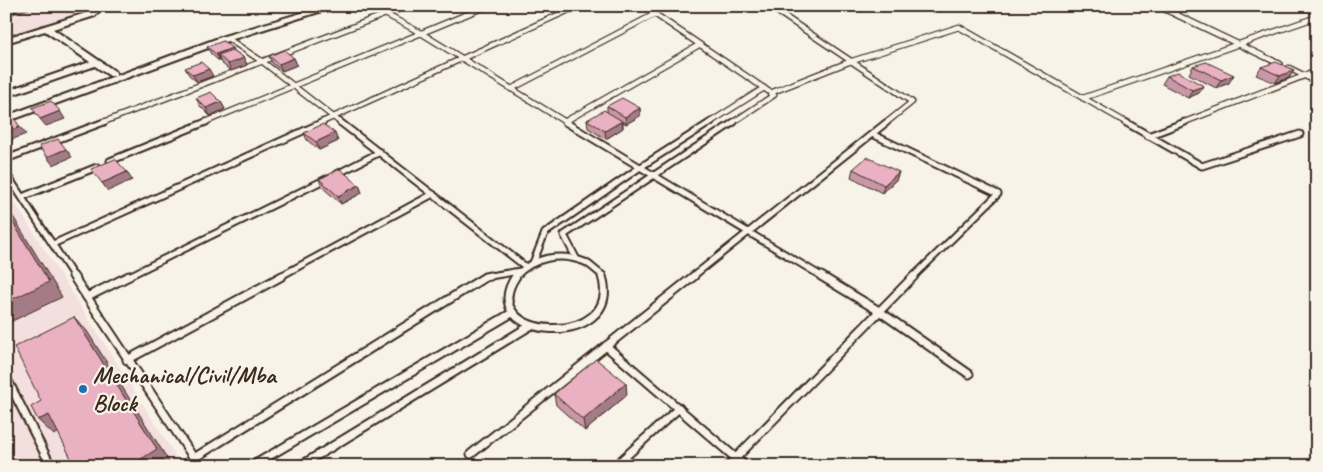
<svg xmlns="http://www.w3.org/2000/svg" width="1323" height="472" font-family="Caveat,sans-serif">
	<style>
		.built { fill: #f3dfdd }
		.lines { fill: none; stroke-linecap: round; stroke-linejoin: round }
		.lane-far2-casing { stroke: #3b2a1e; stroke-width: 7 }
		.lane-far1-casing { stroke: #3b2a1e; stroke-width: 9 }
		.lane-casing { stroke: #3b2a1e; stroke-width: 11 }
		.street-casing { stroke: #3b2a1e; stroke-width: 4 }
		.lane-far2 { stroke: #f7f3e8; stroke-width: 4.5 }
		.lane-far1 { stroke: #f7f3e8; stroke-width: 5 }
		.lane { stroke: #f7f3e8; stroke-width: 7 }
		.street { fill: #f7f3e8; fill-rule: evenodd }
		.wall { fill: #c998a8; stroke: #3b2a1e }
		.shaded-wall { fill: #a47c88; stroke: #3b2a1e }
		.building { fill: #eab1c3; stroke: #3b2a1e }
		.poi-dot { fill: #1f6fb2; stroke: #f7f3e8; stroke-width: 2 }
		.labels { text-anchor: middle; stroke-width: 4.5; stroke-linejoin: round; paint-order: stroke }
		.near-poi-label { font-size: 24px; font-weight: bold; fill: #3b2a1e; stroke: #f7f3e8; text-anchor: start }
	</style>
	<rect width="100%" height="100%" fill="#f7f3e8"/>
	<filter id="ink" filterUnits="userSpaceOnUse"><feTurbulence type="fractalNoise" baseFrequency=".02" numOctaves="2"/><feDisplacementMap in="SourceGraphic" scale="10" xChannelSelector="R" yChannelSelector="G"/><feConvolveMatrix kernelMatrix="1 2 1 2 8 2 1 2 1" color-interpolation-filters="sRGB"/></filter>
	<g filter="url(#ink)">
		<g class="built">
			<polygon points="10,6 90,6 89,12 20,35 6,25 6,7"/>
			<polygon points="6,189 182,466 6,466"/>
		</g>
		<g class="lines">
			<g class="lane-far2-casing">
				<g id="lane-far2">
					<polyline points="370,6 421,33 567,123"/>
					<polyline points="643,6 774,95 732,123"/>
					<polyline points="769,6 912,102 886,123"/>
					<polyline points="1158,6 1280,64"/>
					<polyline points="1171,12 1189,6"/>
					<polyline points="227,38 263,62 341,123"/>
					<polyline points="1289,68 1317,82"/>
					<polyline points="511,89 655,14"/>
					<polyline points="770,93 849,62 959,27 1127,123"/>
					<polyline points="1083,98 1317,17"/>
					<polyline points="564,122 699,45"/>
					<polyline points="101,123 407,6"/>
					<polyline points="203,123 487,6"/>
					<polyline points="320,123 578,6"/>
					<polyline points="709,123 764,88"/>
					<polyline points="1182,123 1317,71"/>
				</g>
			</g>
			<g class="lane-far1-casing">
				<g id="lane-far1">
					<polyline points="340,122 526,267"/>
					<polyline points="565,122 823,277"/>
					<polyline points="1125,122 1202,166 1300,134"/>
					<polyline points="872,134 998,194 913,277"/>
					<polyline points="1148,136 1185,122"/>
					<polyline points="6,159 104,122"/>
					<polyline points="110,161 206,122"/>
					<polyline points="6,173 74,277"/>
					<polyline points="337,174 380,152"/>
					<polyline points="22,197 97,167"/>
					<polyline points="53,244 323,122"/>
					<polyline points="576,258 564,235 734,122"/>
					<polyline points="533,263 545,233 639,168 711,122"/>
					<polyline points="127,277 326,179"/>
					<polyline points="279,277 433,194"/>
					<polyline points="484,277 520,271"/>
					<path d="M515,277C533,257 560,252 585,262C591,265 596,271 601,274L602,277"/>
					<polyline points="692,277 887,122"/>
				</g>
			</g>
			<g class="lane-casing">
				<g id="lane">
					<polyline points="73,276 199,466"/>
					<path d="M516,276C472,341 625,351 602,276"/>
					<polyline points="821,276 879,311 969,374"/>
					<polyline points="87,297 129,276"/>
					<polyline points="606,346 745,466"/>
					<polyline points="127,360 282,276"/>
					<polyline points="6,377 51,466"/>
					<polyline points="471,454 694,276"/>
					<polyline points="194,458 485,277 490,276"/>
					<polyline points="252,466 512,313"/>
					<polyline points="300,466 530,326"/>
					<polyline points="615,466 679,408"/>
					<polyline points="728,466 914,276"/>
				</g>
			</g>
			<g class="street-casing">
				<polygon id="street" points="95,6 103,6 95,16 53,29 116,72 116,76 224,36 325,6 338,6 230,40 6,122 6,116 115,76 110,76 95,66 6,97 6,91 90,62 45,31 6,43 6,38 89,12"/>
			</g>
			<use href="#lane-far2" class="lane-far2"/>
			<use href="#lane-far1" class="lane-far1"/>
			<use href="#lane" class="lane"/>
			<use href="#street" class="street"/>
		</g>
		<g class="wall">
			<polygon points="1315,45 1317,45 1317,56 1310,53"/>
			<polygon points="207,47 232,48 233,50 244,58 247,65 231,71 221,63 220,61 219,61 211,54"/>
			<polygon points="269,56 294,58 297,65 282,71 272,63"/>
			<polygon points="1193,66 1229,83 1216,88 1189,74"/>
			<polygon points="1261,67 1294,70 1289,78 1275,83 1256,75"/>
			<polygon points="185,68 213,76 197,82 189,75"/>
			<polygon points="1167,76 1204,86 1199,93 1188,98 1162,84"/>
			<polygon points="196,98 221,102 225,109 210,116 200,106"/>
			<polygon points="607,106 640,108 640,116 626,124 623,122 623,128 606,139 588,128 587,120 607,112"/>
			<polygon points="304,133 338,141 319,150 307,140"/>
			<polygon points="853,169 899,172 896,180 882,193 851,177"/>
			<polygon points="319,179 359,185 362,193 341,204 322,187"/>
			<polygon points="554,394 627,395 585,431 556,405"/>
		</g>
		<g class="shaded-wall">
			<polygon points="6,6 37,6 6,16"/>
			<polygon points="232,48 235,55 218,55 220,61 219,61 216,54"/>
			<polygon points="244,58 247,65 231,71 228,64"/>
			<polygon points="294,58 297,65 282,71 279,64"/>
			<polygon points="209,69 213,76 197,82 193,75"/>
			<polygon points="1294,70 1289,78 1275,83 1280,76"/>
			<polygon points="1234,75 1229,83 1216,88 1221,80"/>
			<polygon points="1204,86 1199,93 1188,98 1192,90"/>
			<polygon points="221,102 225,109 210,116 206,108"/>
			<polygon points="640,108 640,116 626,124 625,117"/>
			<polygon points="60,111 65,119 46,126 40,119"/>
			<polygon points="622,121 623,128 606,139 605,131"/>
			<polygon points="20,127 26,134 6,142 6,132"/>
			<polygon points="335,133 338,141 319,150 316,142"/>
			<polygon points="66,149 72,157 53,165 47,157"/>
			<polygon points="127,172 132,180 108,191 102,183"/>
			<polygon points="899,172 896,180 882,193 884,185"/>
			<polygon points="359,185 362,193 341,204 338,196"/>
			<polygon points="6,205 62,297 6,324"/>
			<polygon points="74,317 87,331 170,463 165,466 130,466"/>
			<polygon points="626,383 627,395 585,431 583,420"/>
			<polygon points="49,415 64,429 54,435 38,420"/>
		</g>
		<g class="building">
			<polygon points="223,41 232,48 216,54 207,47"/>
			<polygon points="233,50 244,58 228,64 218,55"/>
			<polygon points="284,50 294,58 279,64 269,56"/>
			<polygon points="201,62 209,69 193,75 185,68"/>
			<polygon points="1206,62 1234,75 1221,80 1193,66"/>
			<polygon points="1276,62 1294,70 1280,76 1261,67"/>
			<polygon points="1178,72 1204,86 1192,90 1167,76"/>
			<polygon points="211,92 221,102 206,108 196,98"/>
			<polygon points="622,98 640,108 625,117 607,106"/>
			<polygon points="51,101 60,111 40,119 32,108"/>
			<polygon points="604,110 622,121 605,131 587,120"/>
			<polygon points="13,116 20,127 6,132 6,118"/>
			<polygon points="323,124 335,133 316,142 304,133"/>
			<polygon points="58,139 66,149 47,157 39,146"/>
			<polygon points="867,157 899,172 884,185 853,169"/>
			<polygon points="115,159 127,172 102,183 91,169"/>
			<polygon points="340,169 359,185 338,196 319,179"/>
			<polygon points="6,211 49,282 6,302"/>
			<polygon points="74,317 157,449 130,466 75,466 49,415 38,420 31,407 41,401 14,347"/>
			<polygon points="596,359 626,383 583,420 554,394"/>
		</g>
	</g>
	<circle class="poi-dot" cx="83" cy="389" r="5"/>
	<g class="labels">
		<g class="near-poi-label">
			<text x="93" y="383">Mechanical/Civil/Mba<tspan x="93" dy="28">Block</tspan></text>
		</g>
	</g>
	<rect width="1323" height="472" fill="none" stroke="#f7f3e8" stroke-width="25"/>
	<rect x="12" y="12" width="1298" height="447" fill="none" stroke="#3b2a1e" stroke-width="2" filter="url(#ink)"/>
</svg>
